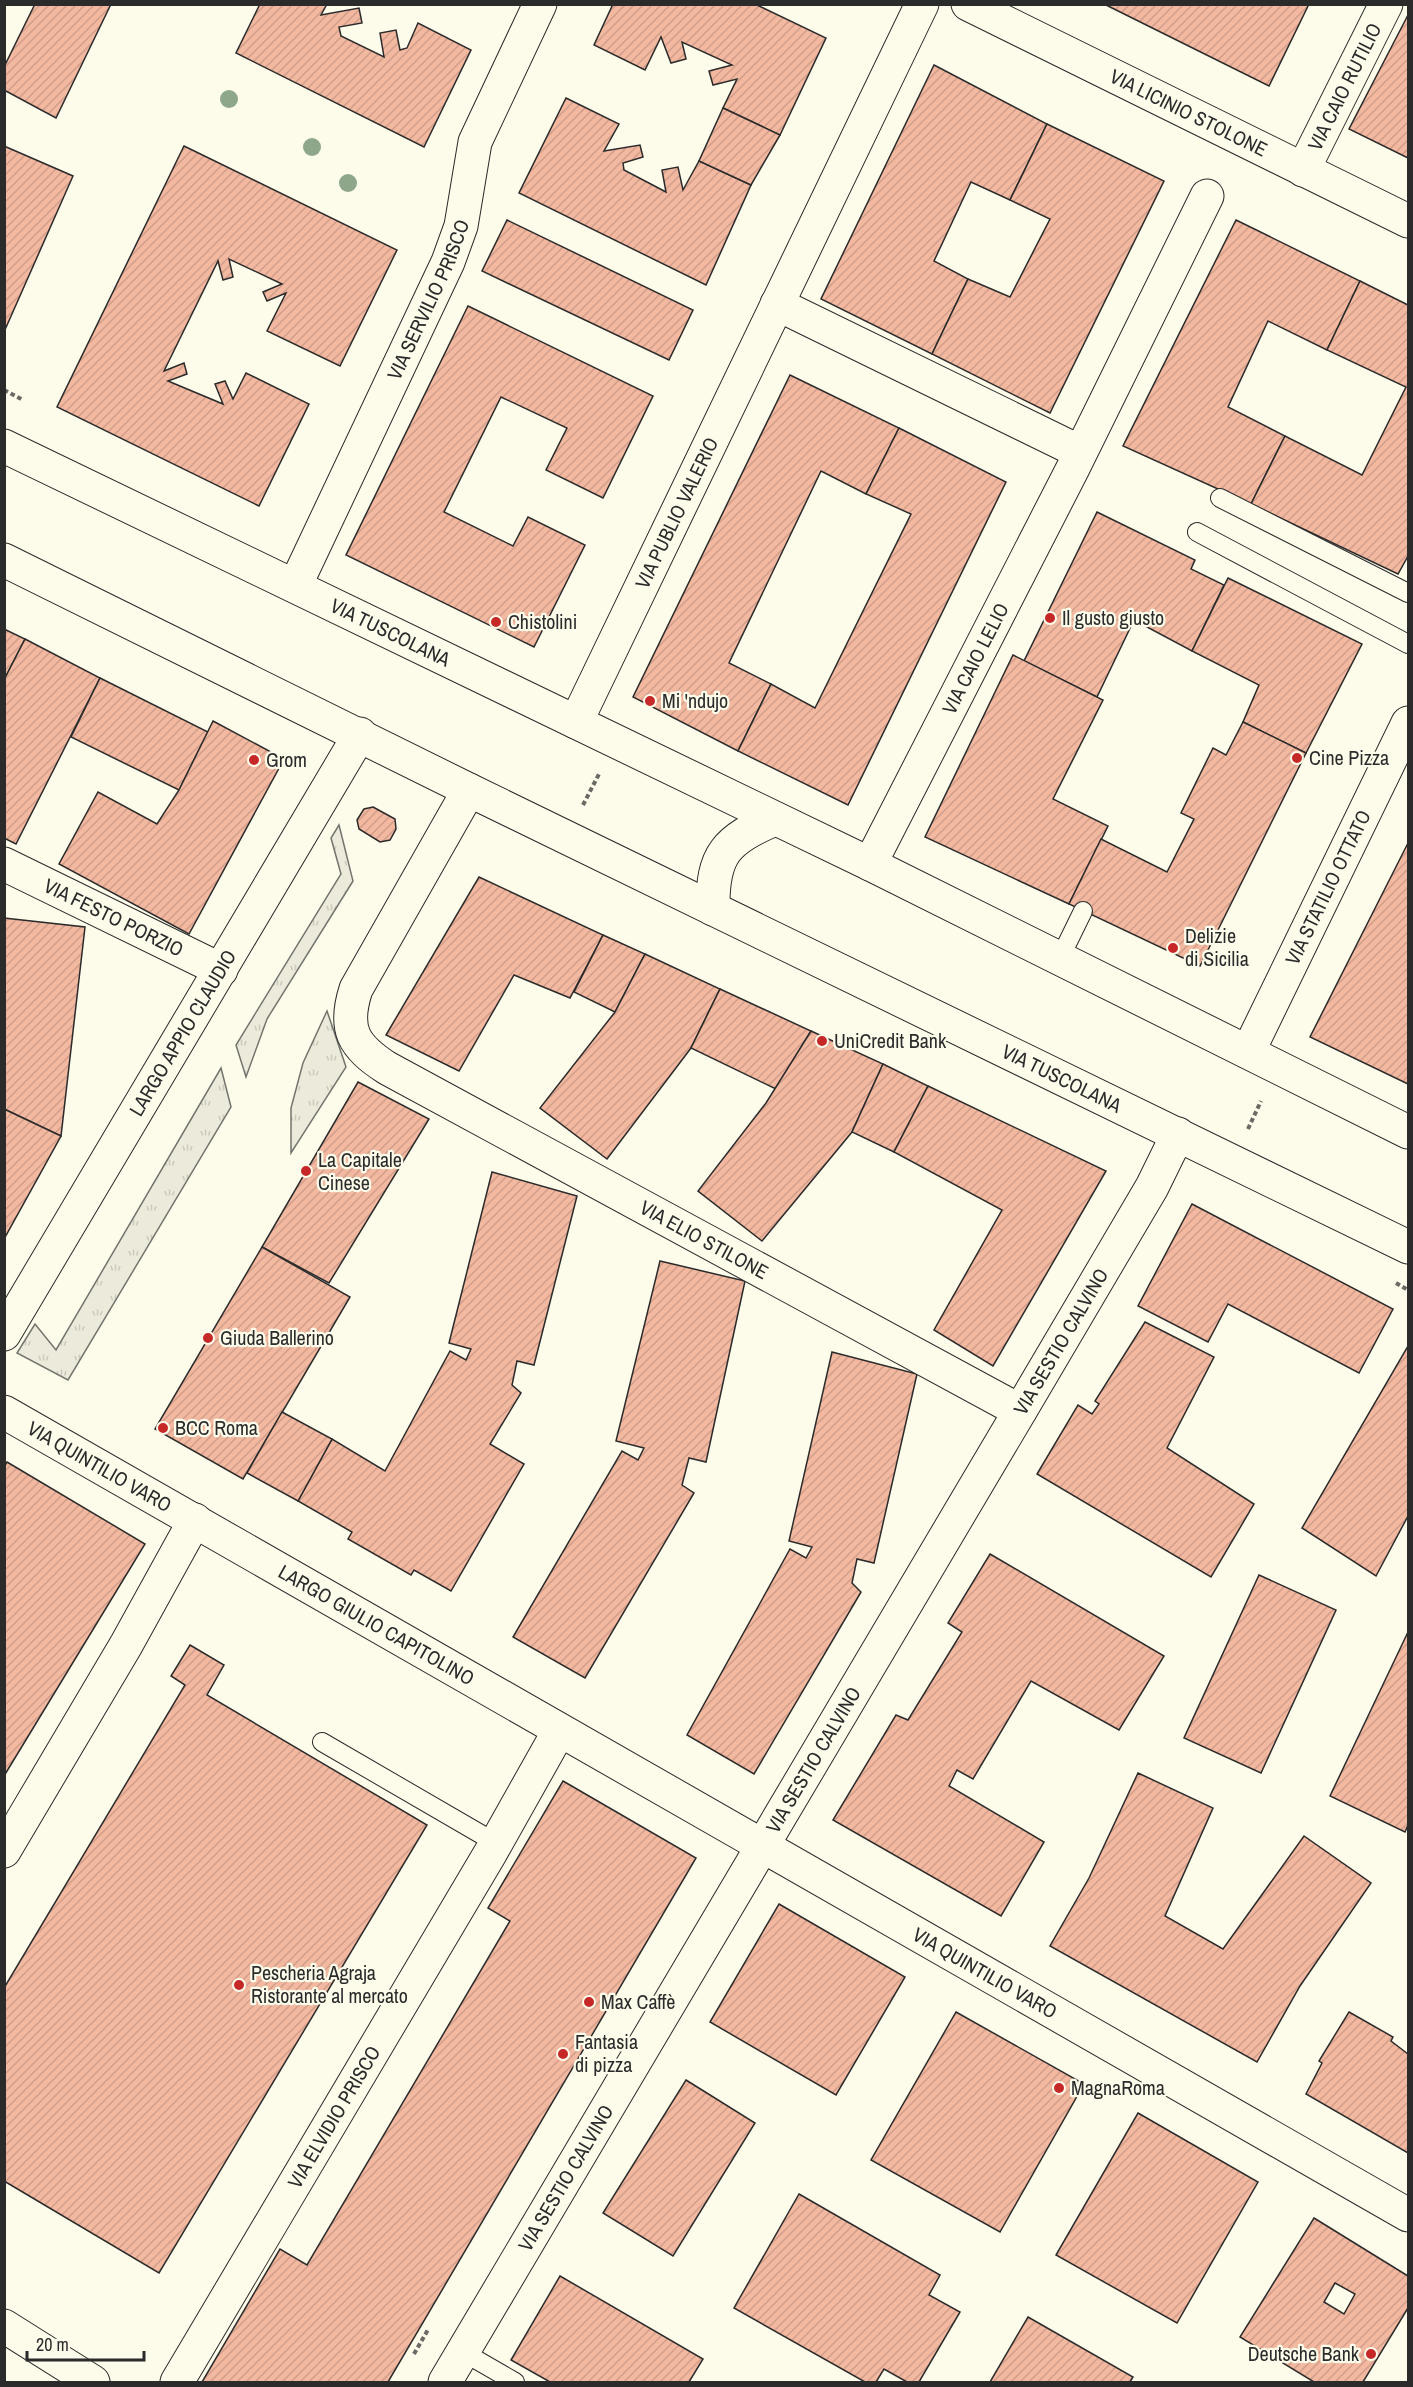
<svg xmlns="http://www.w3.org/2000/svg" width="1413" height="2387" font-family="'Archivo Narrow',sans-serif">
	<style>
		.grass { fill: url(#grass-tufts); stroke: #74746e; stroke-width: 1.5 }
		.building { fill: url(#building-hatch); stroke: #2b2b2b; stroke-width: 1.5; fill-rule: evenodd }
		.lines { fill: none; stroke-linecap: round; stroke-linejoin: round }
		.service-casing { stroke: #2b2b2b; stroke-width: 20 }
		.minor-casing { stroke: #2b2b2b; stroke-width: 35 }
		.tertiary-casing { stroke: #2b2b2b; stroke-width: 35 }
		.primary-casing { stroke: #2b2b2b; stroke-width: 35 }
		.path { stroke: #6a6964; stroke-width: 4; stroke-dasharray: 4.5 3; stroke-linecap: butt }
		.service { stroke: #fdfbea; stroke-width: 18 }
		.minor { stroke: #fdfbea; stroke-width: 33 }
		.tertiary { stroke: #fdfbea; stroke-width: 33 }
		.primary { stroke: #fdfbea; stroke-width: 33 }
		.tree { fill: #8ea78a }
		.poi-dot { fill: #c62828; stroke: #fdfbea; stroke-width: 2 }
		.labels { text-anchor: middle; stroke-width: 4.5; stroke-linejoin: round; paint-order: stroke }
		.street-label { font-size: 20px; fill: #2b2b2b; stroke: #fdfbea }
		.poi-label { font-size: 20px; fill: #2b2b2b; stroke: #fdfbea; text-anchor: start }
	</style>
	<defs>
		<pattern id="grass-tufts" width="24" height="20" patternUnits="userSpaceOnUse" patternTransform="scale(1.5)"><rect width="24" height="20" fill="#ecebdb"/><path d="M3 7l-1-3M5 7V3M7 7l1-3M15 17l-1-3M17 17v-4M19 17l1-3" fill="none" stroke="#cbcabc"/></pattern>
		<pattern id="building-hatch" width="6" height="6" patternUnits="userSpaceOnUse" patternTransform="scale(1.5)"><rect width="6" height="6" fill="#f2b8a0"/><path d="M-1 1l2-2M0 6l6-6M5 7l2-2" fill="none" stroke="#d09e8a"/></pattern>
	</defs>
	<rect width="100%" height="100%" fill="#fdfbea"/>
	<g class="grass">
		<polygon points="339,825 353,881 267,1019 246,1077 236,1045 341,874 331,838"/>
		<polygon points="327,1011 346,1067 291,1153 291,1108 303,1063"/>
		<polygon points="221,1068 231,1107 68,1380 17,1353 35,1324 56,1350"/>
	</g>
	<g class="building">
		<polygon points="35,4 111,4 56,118 4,90 4,67"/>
		<polygon points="260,4 327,4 321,15 359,8 362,23 339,27 341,36 384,57 380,33 396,30 400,50 407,48 418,23 471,50 424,147 236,53"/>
		<polygon points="613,4 755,4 826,38 780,135 723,108 737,79 713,85 709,71 732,65 682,42 686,59 671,63 661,37 645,70 594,45"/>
		<polygon points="1104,4 1309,4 1269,86"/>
		<polygon points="1408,15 1408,158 1349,129"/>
		<polygon points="934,65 1047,124 1010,200 971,182 934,261 968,279 932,354 821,299"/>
		<polygon points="566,98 619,124 604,151 640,145 643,157 623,163 624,170 666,192 662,170 678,167 683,190 699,161 751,185 706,285 519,193"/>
		<polygon points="723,108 780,135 751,185 699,161"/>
		<polygon points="1047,124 1164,181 1050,413 932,354 968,279 1010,297 1050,219 1010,200"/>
		<polygon points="4,146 73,176 4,332"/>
		<polygon points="184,146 397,250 340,366 267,331 286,293 267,301 263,292 282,284 229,259 233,277 223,280 218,261 164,371 184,363 187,374 168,381 223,404 215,384 225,381 233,399 246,373 309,404 259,506 57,407"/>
		<polygon points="507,220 693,310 669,360 482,271"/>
		<polygon points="1236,220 1360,281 1327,350 1268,321 1228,407 1285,436 1251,504 1123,446"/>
		<polygon points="1360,281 1408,305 1408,556 1398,574 1251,504 1285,436 1362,475 1406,387 1327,350"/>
		<polygon points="468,306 653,396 603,498 546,470 567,428 501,397 444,512 513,546 528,517 585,545 534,647 346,555"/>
		<polygon points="790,375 899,428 866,494 821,471 729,663 771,684 738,751 633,697"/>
		<polygon points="899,428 1006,482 848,805 738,751 771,684 815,708 911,514 866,494"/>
		<polygon points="1097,512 1195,560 1191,569 1224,585 1192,651 1134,620 1097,697 1024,661"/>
		<polygon points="1228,578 1362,644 1306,753 1243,722 1259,685 1192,651"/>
		<polygon points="4,629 25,639 4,680"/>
		<polygon points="25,639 100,678 16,844 4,838 4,680"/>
		<polygon points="1013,655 1103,700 1053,799 1108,826 1069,904 925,837"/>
		<polygon points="100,678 208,732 179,790 71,737"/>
		<polygon points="213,721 284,759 189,934 59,864 98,792 157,824 179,790"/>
		<polygon points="1243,722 1306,753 1200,966 1069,904 1101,839 1167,872 1194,819 1181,813 1213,748 1226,755"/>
		<polygon points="373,807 395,819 396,829 390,840 380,842 359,829 357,820 364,809"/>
		<polygon points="1408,843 1408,1084 1310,1037"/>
		<polygon points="479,877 603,935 570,998 514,975 459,1071 386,1035"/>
		<polygon points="4,918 85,927 61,1136 4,1109"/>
		<polygon points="603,935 645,954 615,1012 574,992"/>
		<polygon points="645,954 720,989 691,1048 607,1159 540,1108 615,1012"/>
		<polygon points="720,989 811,1031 776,1089 691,1048"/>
		<polygon points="811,1031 883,1064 852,1132 762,1241 698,1191 766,1103"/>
		<polygon points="883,1064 928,1086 894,1152 852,1132"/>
		<polygon points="358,1082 429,1119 329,1283 262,1247"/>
		<polygon points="928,1086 1106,1171 993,1366 934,1330 1002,1210 894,1152"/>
		<polygon points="4,1109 61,1136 4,1239"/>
		<polygon points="492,1172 577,1196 534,1365 517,1361 512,1385 521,1393 490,1444 524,1464 451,1591 414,1570 411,1575 348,1539 352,1532 298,1501 332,1439 385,1471 450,1351 466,1360 471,1349 449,1343"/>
		<polygon points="1192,1204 1393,1309 1359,1373 1228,1304 1208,1342 1138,1306"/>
		<polygon points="262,1247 350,1297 243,1479 155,1429"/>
		<polygon points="660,1261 745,1281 706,1462 689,1458 682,1485 694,1493 585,1678 513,1637 622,1451 638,1460 644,1448 616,1441"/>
		<polygon points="1145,1322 1214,1357 1167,1448 1254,1504 1211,1577 1037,1474 1078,1405 1092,1414 1099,1404 1095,1401"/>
		<polygon points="1408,1346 1408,1516 1376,1576 1302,1528"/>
		<polygon points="832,1352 917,1374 874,1563 857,1559 852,1583 861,1592 754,1774 687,1735 790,1549 806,1558 812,1547 789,1541"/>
		<polygon points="282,1412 332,1439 298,1501 247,1473"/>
		<polygon points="7,1462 145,1544 4,1776 4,1467"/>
		<polygon points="990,1554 1164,1656 1119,1730 1031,1681 973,1779 957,1770 949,1786 1044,1842 1001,1916 833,1820 896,1715 908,1720 962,1632 948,1623"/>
		<polygon points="1259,1575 1336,1610 1261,1773 1184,1738"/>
		<polygon points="1408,1632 1408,1825 1405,1832 1330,1796"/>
		<polygon points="190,1645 224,1665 207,1695 427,1825 159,2273 4,2181 4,1988 185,1685 171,1676"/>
		<polygon points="1138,1773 1213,1808 1165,1916 1223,1949 1304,1836 1371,1883 1300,1986 1257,2062 1050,1946 1089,1878"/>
		<polygon points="563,1781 696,1858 388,2382 202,2382 280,2249 307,2265 510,1921 488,1908"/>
		<polygon points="779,1904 905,1977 836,2095 710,2022"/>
		<polygon points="956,2012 1084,2084 1000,2232 871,2160"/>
		<polygon points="1349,2012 1393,2037 1391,2041 1408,2054 1408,2153 1306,2094 1322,2063 1319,2061"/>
		<polygon points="686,2080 755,2123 673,2256 603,2213"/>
		<polygon points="1138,2113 1258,2182 1177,2323 1056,2255"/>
		<polygon points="799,2194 940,2275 929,2295 960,2312 919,2382 907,2382 884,2369 876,2382 865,2382 734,2308"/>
		<path d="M1314,2218L1408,2276V2308L1363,2382H1314L1240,2337ZM1335,2283L1355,2294L1344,2314L1324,2302Z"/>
		<polygon points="560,2276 703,2359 689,2382 550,2382 511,2360"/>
		<polygon points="1028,2317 1133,2377 1130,2382 990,2382"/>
	</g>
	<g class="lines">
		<g class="service-casing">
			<g id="service">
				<polyline points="1220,498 1408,593"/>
				<polyline points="1197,532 1408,644"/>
				<polyline points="1060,958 1083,911"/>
				<polyline points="322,1742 496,1843"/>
				<polyline points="463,2352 515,2382"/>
			</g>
		</g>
		<g class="minor-casing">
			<g id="minor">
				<path id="s1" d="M968,4L1408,221"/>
				<path id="s2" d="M1303,170L1386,4"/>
				<polyline points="777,304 1080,452"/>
				<path id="s3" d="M295,586L448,262L461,226L475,142L540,4"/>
				<path id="s4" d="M576,722L922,4"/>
				<path id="s5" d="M469,790L356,989C343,1029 353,1046 387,1068L1020,1411"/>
				<path id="s6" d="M4,864L221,970"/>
				<path id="s7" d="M870,864L1073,468L1207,196"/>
				<path d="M713,909C712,854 726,840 775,819"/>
				<path id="s8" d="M1248,1052L1408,723"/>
				<path id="s9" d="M4,1334L360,734"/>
				<path id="s10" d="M4,1412L1408,2215"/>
				<polyline points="4,1851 126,1645 195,1520"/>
				<path id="s11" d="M177,2382L491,1852L559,1731"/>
				<path id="s12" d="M445,2382L1020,1411L1152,1187L1178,1134"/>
			</g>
		</g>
		<g class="tertiary-casing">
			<polyline id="tertiary" points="4,2326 93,2382"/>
		</g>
		<g class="primary-casing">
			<g id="primary">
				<path id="s13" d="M4,446L870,864L1408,1132"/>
				<path id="s14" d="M4,560L469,790L1408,1247"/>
			</g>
		</g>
		<g class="path">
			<polyline points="4,390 23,400"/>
			<polyline points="583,805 599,774"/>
			<polyline points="1248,1129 1261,1101"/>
			<polyline points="1396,1283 1408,1290"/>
			<polyline points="414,2354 429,2328"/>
		</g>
		<use href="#service" class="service"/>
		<use href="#minor" class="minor"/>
		<use href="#tertiary" class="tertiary"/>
		<use href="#primary" class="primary"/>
	</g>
	<g class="tree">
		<circle cx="229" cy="99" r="9"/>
		<circle cx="312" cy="147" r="9"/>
		<circle cx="348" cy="183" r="9"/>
	</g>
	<g class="poi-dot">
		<circle cx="1050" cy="618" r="6"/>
		<circle cx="496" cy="622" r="6"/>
		<circle cx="650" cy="701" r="6"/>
		<circle cx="1297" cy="758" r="6"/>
		<circle cx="254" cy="760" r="6"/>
		<circle cx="1173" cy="948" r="6"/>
		<circle cx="822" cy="1041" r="6"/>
		<circle cx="306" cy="1171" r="6"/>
		<circle cx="208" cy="1338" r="6"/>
		<circle cx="163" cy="1428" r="6"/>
		<circle cx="239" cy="1985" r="6"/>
		<circle cx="589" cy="2002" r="6"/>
		<circle cx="563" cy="2054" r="6"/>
		<circle cx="1059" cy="2088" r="6"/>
		<circle cx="1371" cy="2354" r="6"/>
	</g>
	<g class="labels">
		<g class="street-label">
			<text dy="7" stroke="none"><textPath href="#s2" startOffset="93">VIA CAIO RUTILIO</textPath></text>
			<text dy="7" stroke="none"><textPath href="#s1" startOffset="246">VIA LICINIO STOLONE</textPath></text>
			<text dy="7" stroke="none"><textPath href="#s3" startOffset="316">VIA SERVILIO PRISCO</textPath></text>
			<text dy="7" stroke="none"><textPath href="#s4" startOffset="232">VIA PUBLIO VALERIO</textPath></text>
			<text dy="7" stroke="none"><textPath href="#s13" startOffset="429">VIA TUSCOLANA</textPath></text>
			<text dy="7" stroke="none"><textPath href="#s7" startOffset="231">VIA CAIO LELIO</textPath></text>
			<text dy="7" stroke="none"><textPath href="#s8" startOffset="183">VIA STATILIO OTTATO</textPath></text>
			<text dy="7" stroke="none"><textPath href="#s6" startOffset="122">VIA FESTO PORZIO</textPath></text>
			<text dy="7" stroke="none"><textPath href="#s9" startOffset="350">LARGO APPIO CLAUDIO</textPath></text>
			<text dy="7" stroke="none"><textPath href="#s14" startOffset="1178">VIA TUSCOLANA</textPath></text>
			<text dy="7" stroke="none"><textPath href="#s5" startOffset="684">VIA ELIO STILONE</textPath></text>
			<text dy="7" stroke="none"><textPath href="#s12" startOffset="1209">VIA SESTIO CALVINO</textPath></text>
			<text dy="7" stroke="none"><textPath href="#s10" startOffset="110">VIA QUINTILIO VARO</textPath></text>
			<text dy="7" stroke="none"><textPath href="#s10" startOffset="429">LARGO GIULIO CAPITOLINO</textPath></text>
			<text dy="7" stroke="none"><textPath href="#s12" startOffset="723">VIA SESTIO CALVINO</textPath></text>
			<text dy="7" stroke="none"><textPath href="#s10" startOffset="1130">VIA QUINTILIO VARO</textPath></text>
			<text dy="7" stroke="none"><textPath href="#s11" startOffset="308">VIA ELVIDIO PRISCO</textPath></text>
			<text dy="7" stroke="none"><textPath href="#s12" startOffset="237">VIA SESTIO CALVINO</textPath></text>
		</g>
		<g class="poi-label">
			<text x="1062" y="625">Il gusto giusto</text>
			<text x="508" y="629">Chistolini</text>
			<text x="662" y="708">Mi 'ndujo</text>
			<text x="1309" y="765">Cine Pizza</text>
			<text x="266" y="767">Grom</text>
			<text x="1185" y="943">Delizie<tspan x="1185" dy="23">di Sicilia</tspan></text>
			<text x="834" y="1048">UniCredit Bank</text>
			<text x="318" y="1167">La Capitale<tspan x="318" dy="23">Cinese</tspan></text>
			<text x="220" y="1345">Giuda Ballerino</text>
			<text x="175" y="1435">BCC Roma</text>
			<text x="251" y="1980">Pescheria Agraja<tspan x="251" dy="23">Ristorante al mercato</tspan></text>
			<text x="601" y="2009">Max Caffè</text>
			<text x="575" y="2049">Fantasia<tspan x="575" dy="23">di pizza</tspan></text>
			<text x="1071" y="2095">MagnaRoma</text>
			<text x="1359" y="2361" text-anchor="end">Deutsche Bank</text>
		</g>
	</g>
	<rect width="1413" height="2387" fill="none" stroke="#2b2b2b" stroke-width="12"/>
	<path d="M27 2351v9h117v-9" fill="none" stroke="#2b2b2b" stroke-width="3"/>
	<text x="36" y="2351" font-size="18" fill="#2b2b2b" stroke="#fdfbea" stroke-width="4.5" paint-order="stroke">20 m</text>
</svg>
